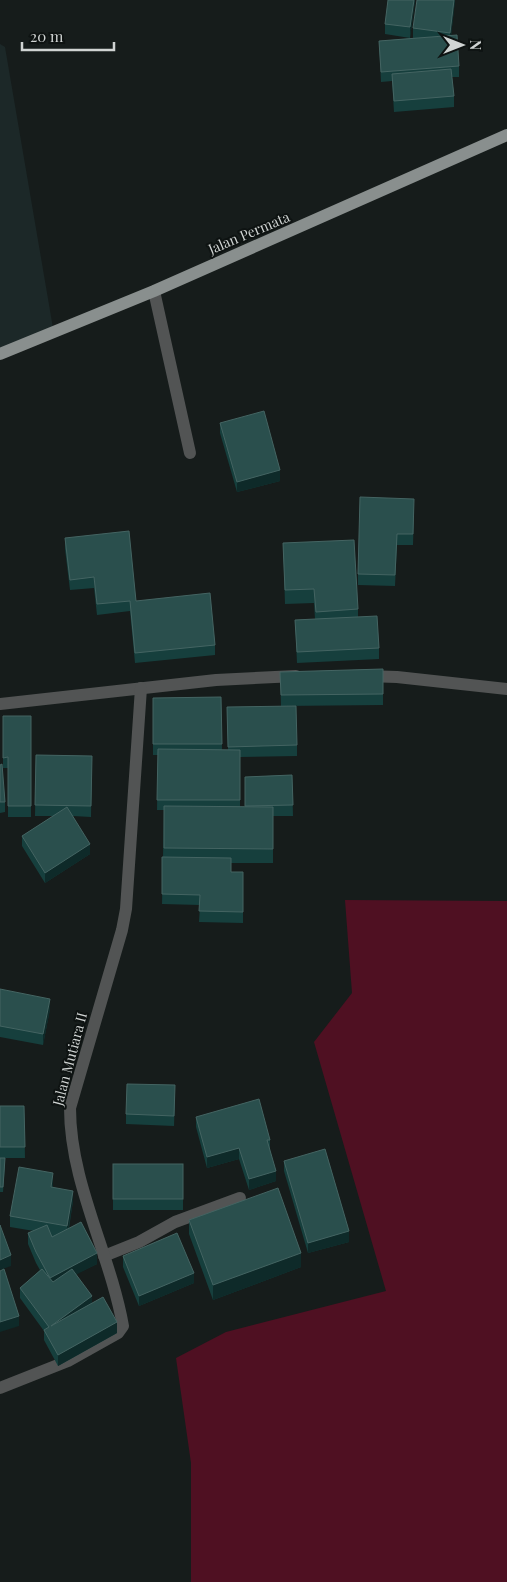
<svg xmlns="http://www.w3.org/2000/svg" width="507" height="1582" font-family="'Playfair Display',serif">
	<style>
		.built { fill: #1c2828 }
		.grass { fill: #4f1022 }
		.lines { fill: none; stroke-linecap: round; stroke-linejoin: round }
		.minor { stroke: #525454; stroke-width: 12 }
		.major { stroke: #898f8e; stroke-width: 12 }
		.wall { fill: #163f3d }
		.shaded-wall { fill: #0e2a29 }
		.building { fill: #2a4f4d; stroke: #446462 }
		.labels { text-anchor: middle; stroke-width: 4; stroke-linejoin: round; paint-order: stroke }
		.street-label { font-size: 14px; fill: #d0d4d3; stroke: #0e1312 }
	</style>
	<rect width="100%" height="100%" fill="#161c1b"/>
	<polygon class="built" points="0,44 5,47 53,328 0,352"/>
	<polygon class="grass" points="345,900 507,901 507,1582 191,1582 191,1463 176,1358 226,1332 386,1291 314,1042 352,993"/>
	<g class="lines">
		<g class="minor">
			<polyline points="154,291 190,453"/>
			<polyline points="366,676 397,677 507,689"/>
			<polyline points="0,704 216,680 296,676"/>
			<polyline points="104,1256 139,1242 175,1222 240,1198"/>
			<path d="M0,1388L68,1361L118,1333L123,1326C110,1253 70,1183 70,1108L122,930L126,909L141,688"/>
		</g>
		<polyline class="major" points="0,354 154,291 507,135"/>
	</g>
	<g class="wall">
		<polygon points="415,0 410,38 385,34 385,24"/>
		<polygon points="455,0 451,36 459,66 459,77 452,77 454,96 454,107 394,112 392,81 381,82 379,41 413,38 413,28"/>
		<polygon points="220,423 280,481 237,492 220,433"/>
		<polygon points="414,509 413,545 397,545 395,586 358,585 358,574"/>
		<polygon points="65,538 136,601 215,645 215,655 135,663 130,611 97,615 94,588 70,590 65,549"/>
		<polygon points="283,543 358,609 358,617 379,648 379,659 297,663 295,620 315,619 314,603 285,604"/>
		<polygon points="383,669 383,705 281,706 280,672"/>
		<polygon points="221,697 222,750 228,750 227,707 297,745 297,756 240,757 240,807 245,807 245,777 292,775 293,816 273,816 273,863 231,863 231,872 243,872 243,923 199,922 200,905 162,904 164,810 157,810 158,755 153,755 153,698"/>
		<polygon points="3,716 31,716 31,817 8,817 8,768 3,768"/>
		<polygon points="36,755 92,756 91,817 73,816 90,854 45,883 22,846 22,836 53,816 35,816"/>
		<polygon points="0,765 5,802 5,812 0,813"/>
		<polygon points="0,989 50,1009 43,1045 0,1037"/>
		<polygon points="175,1096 174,1126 126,1124 126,1114"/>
		<polygon points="0,1106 24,1106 25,1158 4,1158 5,1164 3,1192 0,1192"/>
		<polygon points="196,1117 270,1140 270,1151 276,1181 249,1190 239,1159 207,1168 196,1127"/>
		<polygon points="284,1161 349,1242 308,1253 284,1171"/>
		<rect x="113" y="1164" width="70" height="46"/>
		<polygon points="53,1184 53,1187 73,1201 69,1228 97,1264 76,1274 92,1303 117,1333 58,1366 44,1340 44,1331 20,1298 20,1288 40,1270 36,1263 28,1244 28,1233 34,1231 10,1227 10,1216"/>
		<polygon points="189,1220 301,1267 213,1300 189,1234"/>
		<polygon points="123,1256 194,1283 139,1306 123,1267"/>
	</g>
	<g class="shaded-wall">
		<polygon points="414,0 415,0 410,38 410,27"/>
		<polygon points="454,0 455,0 450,44 450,33"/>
		<polygon points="280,470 280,481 237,492 237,482"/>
		<polygon points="90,844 90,854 45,883 45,873"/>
		<polygon points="50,999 50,1009 43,1045 43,1034"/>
		<polygon points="239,1148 239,1159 207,1168 207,1157"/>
		<polygon points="276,1171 276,1181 249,1190 249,1179"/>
		<polygon points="53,1173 53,1184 51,1198 51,1187"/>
		<polygon points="73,1191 73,1201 67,1237 67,1226"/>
		<polygon points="349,1231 349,1242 308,1253 308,1243"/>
		<polygon points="97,1253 97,1264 50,1288 50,1278"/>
		<polygon points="301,1253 301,1267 213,1300 213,1285"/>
		<polygon points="11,1255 11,1266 0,1270 0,1260"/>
		<polygon points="194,1273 194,1283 139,1306 139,1296"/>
		<polygon points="92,1296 92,1307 51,1326"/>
		<polygon points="19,1316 19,1326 0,1332 0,1322"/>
		<polygon points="117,1322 117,1333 58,1366 58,1355"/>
	</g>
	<g class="building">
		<polygon points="388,0 414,0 410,27 385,24"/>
		<polygon points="417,0 454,0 450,33 413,28"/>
		<polygon points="457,35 459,66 381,72 379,41"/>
		<polygon points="451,69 454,96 394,101 392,74"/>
		<polygon points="264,411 280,470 237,482 220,423"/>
		<polygon points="360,497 414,499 413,534 397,534 395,575 358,574"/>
		<polygon points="129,531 136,601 210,593 215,645 135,653 130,601 97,604 94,577 70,580 65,538"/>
		<polygon points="354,540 358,609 316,612 314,589 285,590 283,543"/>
		<polygon points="377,616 379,648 297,652 295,620"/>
		<polygon points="383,669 383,694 281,695 280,672"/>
		<polygon points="221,697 222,744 153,744 153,698"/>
		<polygon points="296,706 297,745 228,747 227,707"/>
		<polygon points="3,716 31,716 31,806 8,806 8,757 3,758"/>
		<polygon points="158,749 240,750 240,800 157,800"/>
		<polygon points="36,755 92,756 91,806 35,805"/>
		<polygon points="2,764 5,802 0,802 0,765"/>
		<polygon points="292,775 293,805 245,806 245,777"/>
		<polygon points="164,806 273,807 273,849 164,848"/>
		<polygon points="67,807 90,844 45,873 22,836"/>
		<polygon points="162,857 231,858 231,872 243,872 243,912 199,911 200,895 162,894"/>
		<polygon points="0,989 50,999 43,1034 0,1026"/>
		<polygon points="127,1084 175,1085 174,1116 126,1114"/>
		<polygon points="259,1099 270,1140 267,1140 276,1171 249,1179 239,1148 207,1157 196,1117"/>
		<polygon points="0,1106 24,1106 25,1147 0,1147"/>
		<polygon points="325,1149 349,1231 308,1243 284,1161"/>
		<polygon points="0,1158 5,1158 3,1187 0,1187"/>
		<rect x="113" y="1164" width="70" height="35"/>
		<polygon points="19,1167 53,1173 51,1187 73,1191 67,1226 10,1216"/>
		<polygon points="278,1188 301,1253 213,1285 189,1220"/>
		<polygon points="81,1222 97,1253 50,1278 36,1252 28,1233 47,1225 52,1237"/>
		<polygon points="0,1225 11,1255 0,1260"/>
		<polygon points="177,1233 194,1273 139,1296 123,1256"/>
		<polygon points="4,1269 19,1316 0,1322 0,1271"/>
		<polygon points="42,1269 53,1282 72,1269 92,1296 51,1326 103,1297 117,1322 58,1355 44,1330 49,1327 20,1288"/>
	</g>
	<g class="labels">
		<g class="street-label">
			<text transform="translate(249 233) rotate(-23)" y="5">Jalan Permata</text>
			<text transform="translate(70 1059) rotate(-75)" y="5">Jalan Mutiara II</text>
		</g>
	</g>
	<g transform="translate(462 45) rotate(90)" stroke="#0e1312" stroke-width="4" paint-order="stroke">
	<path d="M0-4L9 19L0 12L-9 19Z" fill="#d0d4d3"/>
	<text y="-8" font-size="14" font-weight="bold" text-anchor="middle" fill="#d0d4d3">N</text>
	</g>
	<path d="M22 42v8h92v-8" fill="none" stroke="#d0d4d3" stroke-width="2.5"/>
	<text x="30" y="42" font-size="15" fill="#d0d4d3" stroke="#0e1312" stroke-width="4" paint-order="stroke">20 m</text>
</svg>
